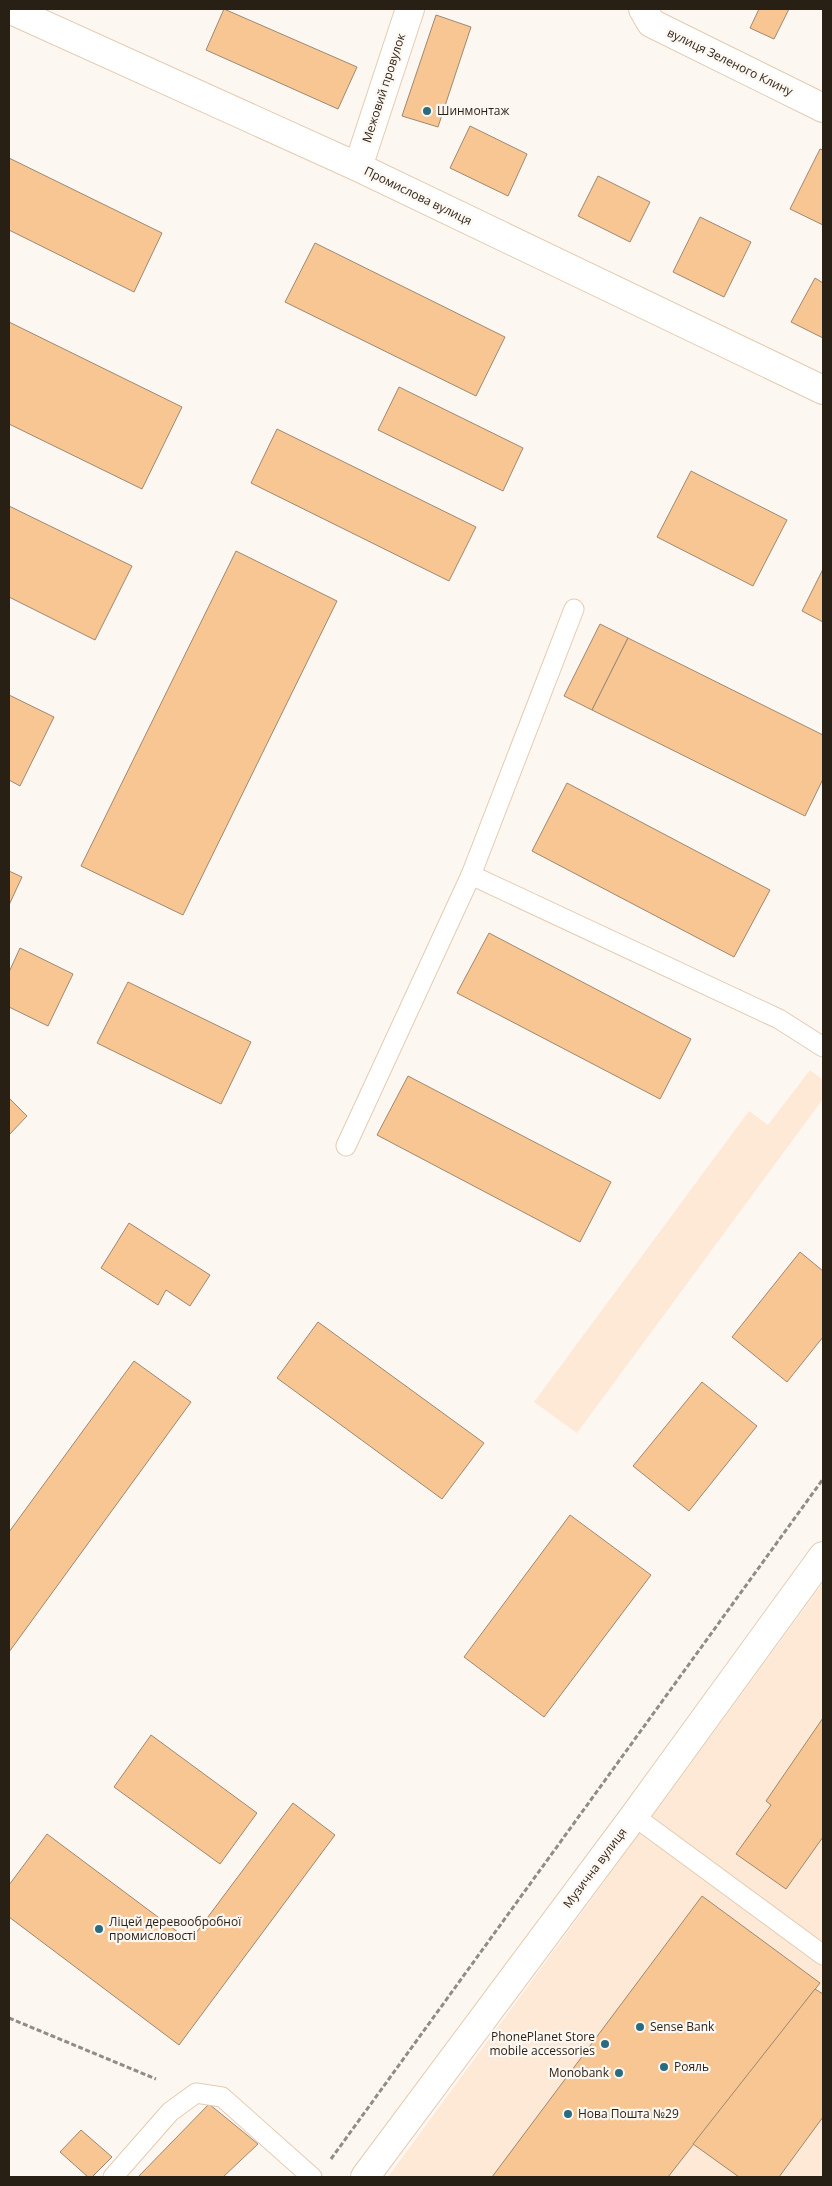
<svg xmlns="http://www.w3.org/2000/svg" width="832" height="2186" font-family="'Open Sans',sans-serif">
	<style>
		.built { fill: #fde9d6 }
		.building { fill: #f7c693; stroke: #a08870 }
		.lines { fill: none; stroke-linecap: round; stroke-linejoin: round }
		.lane-casing { stroke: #e5cbb1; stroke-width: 21 }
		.street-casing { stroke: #e5cbb1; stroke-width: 30 }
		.path { stroke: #938c84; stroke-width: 3; stroke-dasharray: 5 2.5; stroke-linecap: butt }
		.lane { stroke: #fff; stroke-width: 19 }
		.street { stroke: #fff; stroke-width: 28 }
		.poi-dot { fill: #2b6b7f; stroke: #fdf7f2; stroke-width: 2 }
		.labels { text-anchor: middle; stroke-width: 4.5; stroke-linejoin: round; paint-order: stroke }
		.street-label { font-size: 12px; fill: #281f15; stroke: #fdf7f2 }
		.poi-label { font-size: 12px; fill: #281f15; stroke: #fdf7f2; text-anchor: start }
	</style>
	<rect width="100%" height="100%" fill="#fdf7f2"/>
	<g class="built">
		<polygon points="810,1070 823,1080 823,1099 577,1433 534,1402 749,1111 768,1125"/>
		<polygon points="823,1583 823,2177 388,2177"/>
	</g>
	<g class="building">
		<polygon points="224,9 357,67 338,109 206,50"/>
		<polygon points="759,9 789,9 774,39 750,28"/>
		<polygon points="436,15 471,27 438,127 402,116"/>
		<polygon points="470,126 527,154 508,196 450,168"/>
		<polygon points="820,149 823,150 823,225 790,209"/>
		<polygon points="9,158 162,233 134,292 9,230"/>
		<polygon points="598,176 650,202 630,242 578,216"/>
		<polygon points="700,217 751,242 724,297 673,272"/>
		<polygon points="315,243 505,337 476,396 285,302"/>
		<polygon points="815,278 823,283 823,338 791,322"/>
		<polygon points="9,322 182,407 142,489 9,424"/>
		<polygon points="399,387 523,448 503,491 378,430"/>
		<polygon points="277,429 476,527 449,581 251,483"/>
		<polygon points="691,471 787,520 753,586 657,537"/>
		<polygon points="9,506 132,566 95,640 9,597"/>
		<polygon points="236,551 337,601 183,915 81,866"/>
		<polygon points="823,569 823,622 802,611"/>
		<polygon points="600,624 628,638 592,710 564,696"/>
		<polygon points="628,638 823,735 823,779 805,816 592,710"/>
		<polygon points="9,695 54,717 20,786 9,780"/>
		<polygon points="567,783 770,890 734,957 532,851"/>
		<polygon points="9,871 22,877 9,905"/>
		<polygon points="489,933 691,1039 660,1099 457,993"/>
		<polygon points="20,948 73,974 48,1026 9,1007 9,972"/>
		<polygon points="128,982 251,1042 221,1104 97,1043"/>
		<polygon points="408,1076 611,1182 580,1242 377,1135"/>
		<polygon points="9,1098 27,1116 9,1135"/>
		<polygon points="129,1223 210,1275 190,1306 166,1290 158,1305 101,1268"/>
		<polygon points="800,1252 823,1271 823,1337 787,1382 732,1337"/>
		<polygon points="318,1322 484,1443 442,1499 277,1378"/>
		<polygon points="134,1361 191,1402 9,1652 9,1532"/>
		<polygon points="702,1382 757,1426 689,1511 633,1466"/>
		<polygon points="570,1515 651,1575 544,1717 464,1657"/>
		<polygon points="823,1718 823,1837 786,1889 736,1854 771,1805 766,1801"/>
		<polygon points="151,1735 257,1813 220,1864 114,1787"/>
		<polygon points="293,1803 335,1835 179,2045 9,1917 9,1885 47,1834 190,1941"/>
		<polygon points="702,1896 820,1983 668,2177 492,2177"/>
		<polygon points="815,1989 823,1994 823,2117 779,2177 739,2177 693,2144"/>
		<polygon points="209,2104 258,2144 223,2177 138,2177"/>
		<polygon points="81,2130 112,2157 92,2177 88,2177 60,2152"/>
	</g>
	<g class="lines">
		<g class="lane-casing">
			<g id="lane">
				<polyline points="471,875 779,1019 823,1047"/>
				<polyline points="346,1146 471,875 574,609"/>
				<polyline points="634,1816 823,1955"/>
				<polyline points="113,2177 170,2112 196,2093 222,2097 312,2177"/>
			</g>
		</g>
		<g class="street-casing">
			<g id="street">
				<polyline points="9,9 358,167 823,390"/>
				<polyline points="643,9 651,23 823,108"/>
				<polyline points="358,167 410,9"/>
				<polyline points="365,2177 634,1816 823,1556"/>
			</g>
		</g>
		<g class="path">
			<polyline points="9,2018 156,2079"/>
			<polyline points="331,2159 823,1479"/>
		</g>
		<use href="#lane" class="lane"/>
		<use href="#street" class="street"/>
	</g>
	<g class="poi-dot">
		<circle cx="427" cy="111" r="5"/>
		<circle cx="99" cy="1929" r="5"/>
		<circle cx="640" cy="2027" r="5"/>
		<circle cx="605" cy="2044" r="5"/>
		<circle cx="664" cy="2067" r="5"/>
		<circle cx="619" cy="2073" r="5"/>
		<circle cx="568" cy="2114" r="5"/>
	</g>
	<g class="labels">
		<g class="street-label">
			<text transform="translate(730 62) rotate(26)" y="4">вулиця Зеленого Клину</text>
			<text transform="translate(384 88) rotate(-72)" y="4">Межовий провулок</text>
			<text transform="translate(418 196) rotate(26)" y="4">Промислова вулиця</text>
			<text transform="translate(595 1868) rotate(-53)" y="4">Музична вулиця</text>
		</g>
		<g class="poi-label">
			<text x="437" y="115">Шинмонтаж</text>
			<text x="109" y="1926">Ліцей деревообробної<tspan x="109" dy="14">промисловості</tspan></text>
			<text x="650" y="2031">Sense Bank</text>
			<text x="595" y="2041" text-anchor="end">PhonePlanet Store<tspan x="595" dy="14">mobile accessories</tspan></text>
			<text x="674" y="2071">Рояль</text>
			<text x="609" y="2077" text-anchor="end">Monobank</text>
			<text x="578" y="2118">Нова Пошта №29</text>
		</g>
	</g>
	<rect width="832" height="2186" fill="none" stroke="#281f15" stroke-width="20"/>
</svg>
